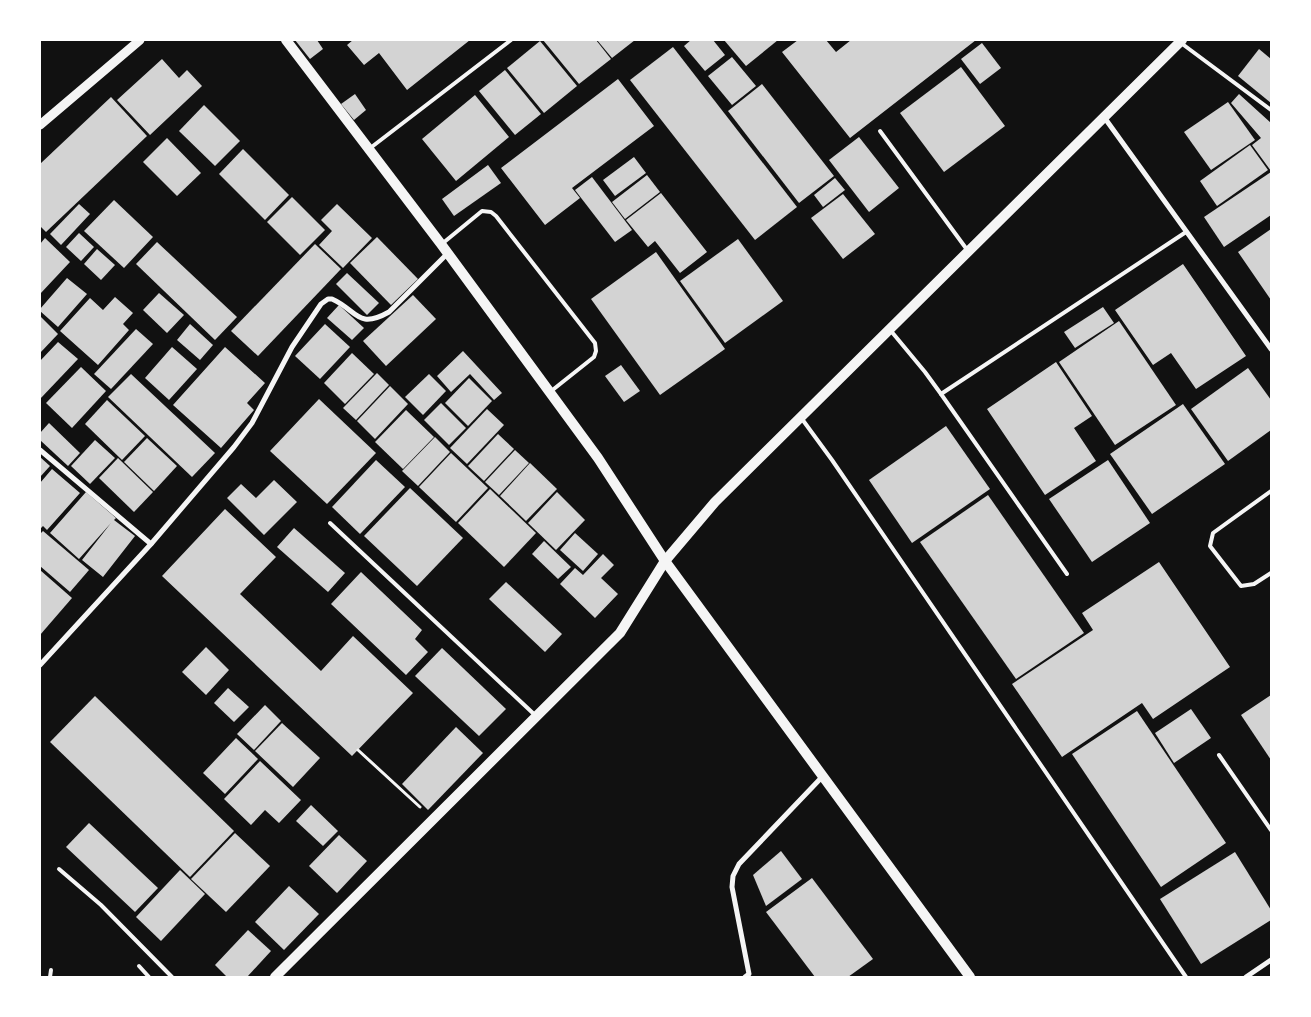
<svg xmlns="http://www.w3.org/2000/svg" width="1311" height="1017" font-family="'DejaVu Sans',sans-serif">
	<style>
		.building { fill: #d3d3d3 }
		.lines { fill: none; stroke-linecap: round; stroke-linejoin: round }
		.path { stroke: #f5f5f5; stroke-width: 3 }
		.service { stroke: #f5f5f5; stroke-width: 4 }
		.minor { stroke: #f5f5f5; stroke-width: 5 }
		.tertiary { stroke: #f5f5f5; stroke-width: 9 }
		.secondary { stroke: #f5f5f5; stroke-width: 10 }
	</style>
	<rect width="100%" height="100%" fill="#111"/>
	<g class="building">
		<polygon points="295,40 317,40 323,49 310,59"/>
		<polygon points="353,40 470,40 407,90 379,53 364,65 347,45"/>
		<polygon points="543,40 596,40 611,59 579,84"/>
		<polygon points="597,40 635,40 612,58"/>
		<polygon points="691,40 713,40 725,55 705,71 684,46"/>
		<polygon points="724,40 778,40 746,66"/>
		<polygon points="798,40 826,40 836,52 851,40 976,40 850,138 782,52"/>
		<polygon points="540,41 577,86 544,113 507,68"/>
		<polygon points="982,43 1001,68 980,84 961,59"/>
		<polygon points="673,47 797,207 755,240 630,80"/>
		<polygon points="1259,49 1271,59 1271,103 1238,76"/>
		<polygon points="732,57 756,86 732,105 708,76"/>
		<polygon points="162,59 179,78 187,70 202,86 150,135 117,100"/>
		<polygon points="961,67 1005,126 944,172 900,113"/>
		<polygon points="505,70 541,114 515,135 479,91"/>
		<polygon points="618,79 654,126 572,188 580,198 545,225 501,168"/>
		<polygon points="762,84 834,176 799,203 728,111"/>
		<polygon points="355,94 366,110 354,120 341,104"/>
		<polygon points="1239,94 1271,123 1271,171 1252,145 1261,138 1231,103"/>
		<polygon points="475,95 509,137 456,181 422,139"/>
		<polygon points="111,97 147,136 46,232 40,226 40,164"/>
		<polygon points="1228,102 1255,140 1211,170 1184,132"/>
		<polygon points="204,105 240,141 215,166 179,131"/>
		<polygon points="859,137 899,188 869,212 829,160"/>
		<polygon points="167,138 201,173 177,196 143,162"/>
		<polygon points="1250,145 1268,170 1217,206 1200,181"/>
		<polygon points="243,149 289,195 265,220 219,174"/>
		<polygon points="634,157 646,173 615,196 603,180"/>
		<polygon points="488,165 501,183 454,216 442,199"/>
		<polygon points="1271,172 1271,215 1224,247 1204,217"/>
		<polygon points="647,175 660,192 625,219 612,202"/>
		<polygon points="592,177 632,230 615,242 575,190"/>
		<polygon points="835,178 845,190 823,207 814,195"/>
		<polygon points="661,193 707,252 680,273 655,241 648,247 626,220"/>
		<polygon points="843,194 875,234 843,259 811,218"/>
		<polygon points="292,197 325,230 300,255 267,222"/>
		<polygon points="114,200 153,237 124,268 84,231"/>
		<polygon points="79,204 90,214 61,245 50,234"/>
		<polygon points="337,204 372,238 343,268 319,245 332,231 321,220"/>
		<polygon points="1271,229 1271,300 1238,252"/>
		<polygon points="79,233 94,247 81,261 66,247"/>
		<polygon points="377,237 418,279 391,305 350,263"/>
		<polygon points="45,238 70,262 40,294 40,244"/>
		<polygon points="738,239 783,301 725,343 680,281"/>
		<polygon points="157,242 237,317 215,340 136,264"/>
		<polygon points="315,244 341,269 258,356 231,331"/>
		<polygon points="97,249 115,265 101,280 84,264"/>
		<polygon points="656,252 725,349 660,395 591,299"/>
		<polygon points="1183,264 1246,356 1196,389 1171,353 1153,365 1115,310"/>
		<polygon points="347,273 379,303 367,315 336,284"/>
		<polygon points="67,278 87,294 58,327 40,311 40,309"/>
		<polygon points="159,293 184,315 167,333 143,310"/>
		<polygon points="413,295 436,319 386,366 363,341"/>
		<polygon points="115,297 133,313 123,324 129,330 98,365 60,331 90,298 103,310"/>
		<polygon points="339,305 364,328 352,340 327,318"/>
		<polygon points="1103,307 1114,323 1075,348 1064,332"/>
		<polygon points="41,317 58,334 40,353 40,318"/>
		<polygon points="1119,321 1176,405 1115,445 1059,362"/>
		<polygon points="190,324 213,345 200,360 177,340"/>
		<polygon points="325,324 350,347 320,379 295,356"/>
		<polygon points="136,329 153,344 111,389 94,374"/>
		<polygon points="58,342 78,359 40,399 40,361"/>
		<polygon points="172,347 197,369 169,400 145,378"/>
		<polygon points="225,347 265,383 247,403 254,410 221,448 173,405"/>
		<polygon points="463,351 502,393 494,400 470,374 451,392 437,376"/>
		<polygon points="352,353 374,374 345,404 324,383"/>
		<polygon points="1056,362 1092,416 1074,428 1096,461 1045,495 987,409"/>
		<polygon points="621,365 640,391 624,402 605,376"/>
		<polygon points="81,367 106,391 72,428 46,403"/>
		<polygon points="1248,368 1271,400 1271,430 1228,461 1191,409"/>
		<polygon points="377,373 389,385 356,420 343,408"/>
		<polygon points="131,374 215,453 192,477 108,397"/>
		<polygon points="429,374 446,391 423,415 405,397"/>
		<polygon points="469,378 492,401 468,426 445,403"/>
		<polygon points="390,386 408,404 375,439 357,421"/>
		<polygon points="319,399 376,453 327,504 270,451"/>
		<polygon points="107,400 145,436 122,460 85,424"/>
		<polygon points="441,403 466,428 449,445 424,420"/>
		<polygon points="1183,404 1225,464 1152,514 1110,454"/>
		<polygon points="487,409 504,425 467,464 450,448"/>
		<polygon points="406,410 434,437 403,469 375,442"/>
		<polygon points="49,423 80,453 68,466 40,440 40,433"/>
		<polygon points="946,426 990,489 912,543 869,480"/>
		<polygon points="498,434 514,449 484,481 468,466"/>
		<polygon points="435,437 450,452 418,486 402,471"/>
		<polygon points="147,438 177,466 154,491 124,462"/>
		<polygon points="95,440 115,458 90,484 71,466"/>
		<polygon points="515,450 529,463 499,495 485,482"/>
		<polygon points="451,453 488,488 456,522 419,487"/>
		<polygon points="40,457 50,466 40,477"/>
		<polygon points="118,458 153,492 134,512 99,478"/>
		<polygon points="376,460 405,487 360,534 332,507"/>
		<polygon points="1108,460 1150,523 1092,562 1049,499"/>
		<polygon points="530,463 557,489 526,521 500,496"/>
		<polygon points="52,469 80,493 47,530 43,526 40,529 40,483"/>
		<polygon points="274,480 297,502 264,535 227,498 241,484 256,498"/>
		<polygon points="410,488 463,538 417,586 364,536"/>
		<polygon points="490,489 536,533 504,567 458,523"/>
		<polygon points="86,492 116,518 114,520 135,536 103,577 82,560 111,523 79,559 50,533"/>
		<polygon points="557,492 585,520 556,550 528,523"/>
		<polygon points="988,495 1084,633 1016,679 920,542"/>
		<polygon points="225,509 276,557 240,594 321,671 353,636 413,693 352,756 162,576"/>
		<polygon points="294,528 345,573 328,592 277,547"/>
		<polygon points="43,531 89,570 70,592 40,566 40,534"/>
		<polygon points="575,533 598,554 583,571 560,550"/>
		<polygon points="544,541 571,567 558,579 532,554"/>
		<polygon points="603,554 614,565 601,578 618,594 595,618 560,584 575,568 583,575"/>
		<polygon points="1159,562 1230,667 1153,719 1142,703 1062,757 1012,684 1093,630 1082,613"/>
		<polygon points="40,570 72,598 40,635"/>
		<polygon points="361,572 422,630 415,639 428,652 406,675 331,604"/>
		<polygon points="506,582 562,634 545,652 489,599"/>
		<polygon points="206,647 229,670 206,695 182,672"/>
		<polygon points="442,648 506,709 479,736 415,676"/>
		<polygon points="228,688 249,707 234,722 214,703"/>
		<polygon points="1271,695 1271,760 1241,715"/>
		<polygon points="95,696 234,831 190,877 50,742"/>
		<polygon points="265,705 281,721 254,750 237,734"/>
		<polygon points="1191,709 1211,738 1174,763 1155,733"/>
		<polygon points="1137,711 1226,843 1161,887 1072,754"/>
		<polygon points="282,723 320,758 293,787 255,751"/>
		<polygon points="456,727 483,753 428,810 402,784"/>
		<polygon points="236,738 258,759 225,794 203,773"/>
		<polygon points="260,761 301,800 279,823 265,810 251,825 224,799"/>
		<polygon points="311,805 338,831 323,846 296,821"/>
		<polygon points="89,823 158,888 135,912 66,847"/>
		<polygon points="235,833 270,866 226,912 191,879"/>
		<polygon points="339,835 367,861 337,893 309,866"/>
		<polygon points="781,851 802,879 766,906 753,875"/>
		<polygon points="1235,852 1271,910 1271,920 1201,964 1160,899"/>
		<polygon points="180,870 205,894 161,941 136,917"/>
		<polygon points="812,878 873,959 848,977 815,977 766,912"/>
		<polygon points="289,886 319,914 284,950 255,922"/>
		<polygon points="248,930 271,951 247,977 227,977 215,965"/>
	</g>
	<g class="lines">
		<polyline class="path" points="358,750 420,807"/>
		<g class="service">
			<polyline points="1181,43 1271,110"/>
			<polyline points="880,131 968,251"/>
			<polyline points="369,149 511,40"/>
			<polyline points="443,243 482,211 491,212 496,216 595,343 596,351 594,357 550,392"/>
			<polyline points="891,331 925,372 941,394"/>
			<polyline points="802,419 832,460 1186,977"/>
			<polyline points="1271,491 1213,533 1210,546 1241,586 1254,584 1271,573"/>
			<polyline points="330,523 536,716"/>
			<polyline points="1067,574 941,394 1186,232"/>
			<polyline points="1219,755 1271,830"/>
			<polyline points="59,869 101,905 172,977"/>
			<polyline points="139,966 149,977"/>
			<polyline points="50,977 51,970"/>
		</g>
		<g class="minor">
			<polyline points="1104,117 1271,349"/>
			<polyline points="40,450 151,544"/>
			<path d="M40,665L151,544L234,447L252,423L292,347L321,304L328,299H332C357,310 357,330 389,312L447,254"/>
			<polyline points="745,977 749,974 732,887 733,876 739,864 822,777"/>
			<polyline points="1246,977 1271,960"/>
		</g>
		<polyline class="tertiary" points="40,125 140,40"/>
		<g class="secondary">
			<polyline points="286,40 441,244 598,458 665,561 970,977"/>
			<polyline points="275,977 620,633 665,561 715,502 1182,40"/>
		</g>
	</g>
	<rect width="1311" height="1017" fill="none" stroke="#ffffff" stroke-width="82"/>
</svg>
